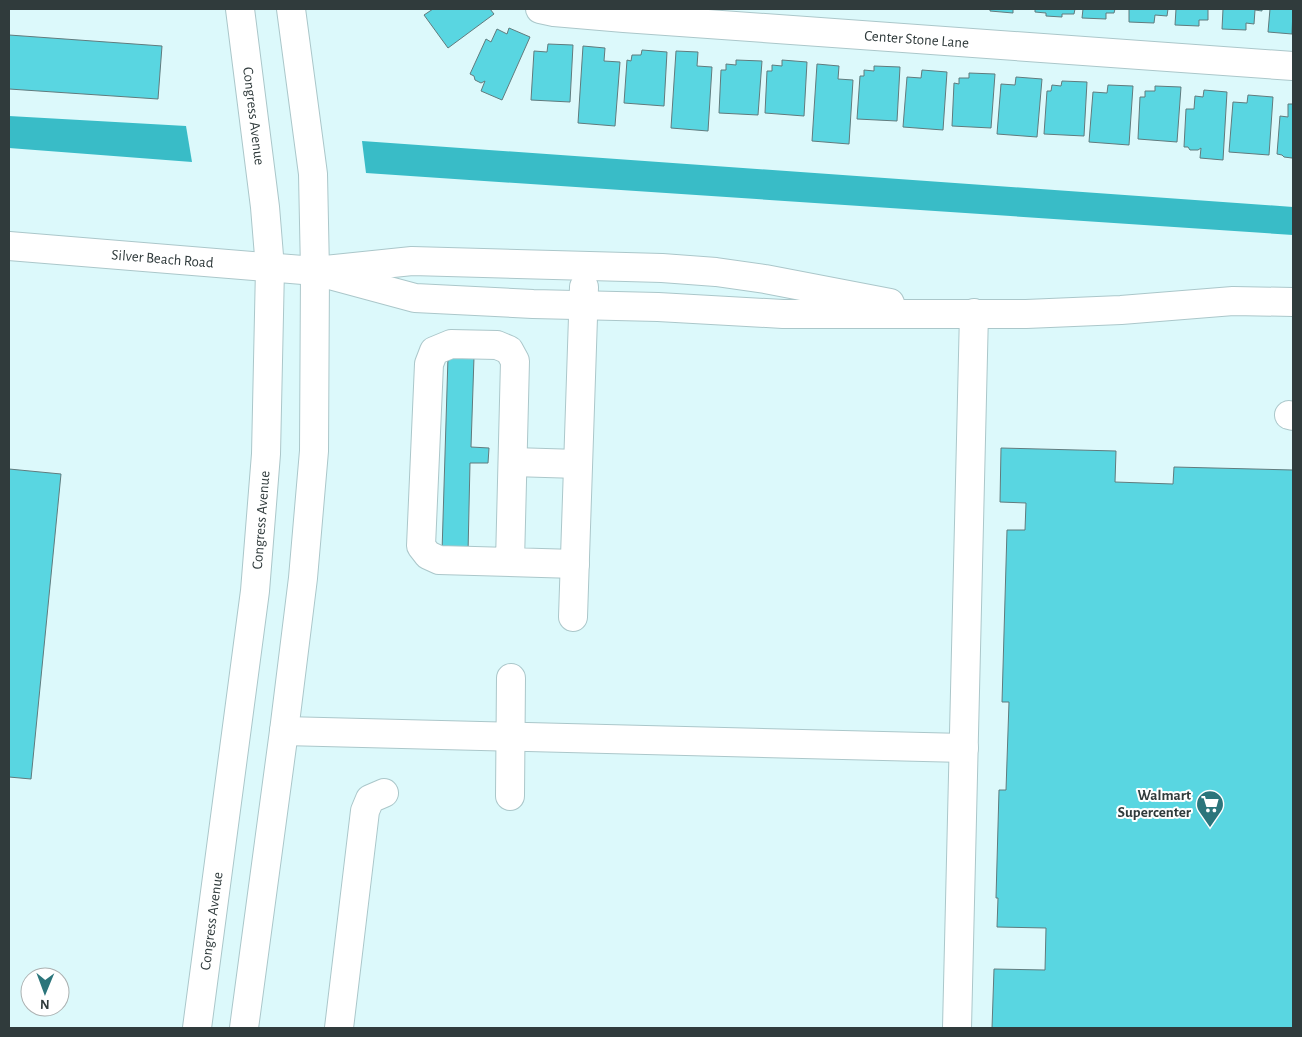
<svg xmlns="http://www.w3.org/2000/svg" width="1302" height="1037" font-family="'Alegreya Sans',sans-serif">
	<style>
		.water { fill: #39bcc7 }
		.building { fill: #59d6e1; stroke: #617b7d }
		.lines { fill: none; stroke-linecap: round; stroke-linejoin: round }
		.minor-casing { stroke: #abc7ca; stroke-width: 30 }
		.minor { stroke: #fff; stroke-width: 28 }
		.labels { text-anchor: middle; stroke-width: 4; stroke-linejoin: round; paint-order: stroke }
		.street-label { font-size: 15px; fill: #303b3c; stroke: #fff }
		.poi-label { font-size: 15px; font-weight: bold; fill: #303b3c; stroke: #fff; text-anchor: end }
	</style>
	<rect width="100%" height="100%" fill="#dcf9fb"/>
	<g class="water">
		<polygon points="9,116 186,126 192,162 9,148"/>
		<polygon points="362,141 1293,207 1293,235 366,173"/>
	</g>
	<g class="building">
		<polygon points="433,9 490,9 494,14 448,48 424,15"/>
		<polygon points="990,9 1013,9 1013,13 990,11"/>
		<polygon points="1035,9 1075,9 1074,14 1062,14 1062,17 1046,16 1046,13 1035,12"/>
		<polygon points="1083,9 1115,9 1114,13 1106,13 1106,19 1082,18"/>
		<polygon points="1129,9 1168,9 1167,16 1155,15 1154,23 1129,22"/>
		<polygon points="1176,9 1208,9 1208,20 1199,20 1199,26 1175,25"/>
		<polygon points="1223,9 1262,9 1262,11 1255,10 1254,24 1246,23 1246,30 1222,29"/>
		<polygon points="1270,9 1293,9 1292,34 1268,32"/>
		<polygon points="509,28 530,37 502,100 481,91 485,81 481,83 475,80 474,76 470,74 486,39 491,42 497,29 507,34"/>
		<polygon points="9,35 162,46 158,99 9,89"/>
		<polygon points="548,44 573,45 570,102 531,100 534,51 547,52"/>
		<polygon points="583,46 605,48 604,61 620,62 615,126 578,123"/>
		<polygon points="642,50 667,52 664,106 624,103 627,60 631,61 632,55 641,55"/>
		<polygon points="676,51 698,52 697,66 712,67 708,131 671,128"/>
		<polygon points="736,60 762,61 758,115 719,113 721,70 726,70 726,64 736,65"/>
		<polygon points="782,60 807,62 804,116 765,113 767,71 772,71 772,65 782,66"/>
		<polygon points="817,64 839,66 838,79 853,80 849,144 812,141"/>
		<polygon points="874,66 900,67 897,121 857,119 860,76 864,76 864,70 874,71"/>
		<polygon points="922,70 947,72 943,130 903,127 907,77 921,78"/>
		<polygon points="969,73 995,74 991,128 952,126 954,83 959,84 959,78 969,78"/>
		<polygon points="1016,77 1042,79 1037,137 997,134 1001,84 1015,85"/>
		<polygon points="1062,81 1087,82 1084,136 1044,134 1047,91 1051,91 1052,85 1061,86"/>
		<polygon points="1108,85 1133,86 1129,145 1089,142 1093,92 1107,93"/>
		<polygon points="1155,86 1181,87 1177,142 1138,139 1140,97 1145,97 1145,91 1155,91"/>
		<polygon points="1204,90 1227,92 1223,160 1200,158 1201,148 1198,150 1190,150 1188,147 1184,147 1186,109 1194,109 1195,96 1203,97"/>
		<polygon points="1248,95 1273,97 1269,155 1229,152 1233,102 1247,103"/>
		<polygon points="1288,104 1293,104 1293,157 1292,158 1284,157 1282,155 1277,154 1280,116 1288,117"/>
		<polygon points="448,357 474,357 471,447 489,448 488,463 470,463 468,553 442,552"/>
		<polygon points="1001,448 1116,451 1115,482 1173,484 1174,467 1293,470 1293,1028 992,1028 994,969 1045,970 1046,928 997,927 998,898 996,898 999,790 1006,790 1009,702 1002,702 1007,530 1025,530 1026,503 1000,502"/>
		<polygon points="9,469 61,474 31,779 9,777"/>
	</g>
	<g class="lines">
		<g class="minor-casing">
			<g id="minor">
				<path id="s1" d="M540,9L554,12L624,18L1293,66"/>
				<path id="s2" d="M9,246L315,271L412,261L662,268L716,272L765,279L890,303"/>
				<polyline points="315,271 415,298 533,304 658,307 783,314 1026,314 1121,310 1233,301 1293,302"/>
				<polyline points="1289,415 1293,416"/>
				<polyline points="513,462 578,464"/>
				<polyline points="510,562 515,361 509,350 497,345 451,344 434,351 429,364 421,546 428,555 439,560 575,564"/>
				<polyline points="573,617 584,287"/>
				<polyline points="284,731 964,748"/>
				<polyline points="510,796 511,678"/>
				<path id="s3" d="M197,1028L255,591L266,454L270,268L265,207L240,9"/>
				<polyline points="244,1028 284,731 303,578 314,451 315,271 313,174 291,9"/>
				<polyline points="339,1028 365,811 370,799 384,793"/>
				<polyline points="957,1028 974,313"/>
			</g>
		</g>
		<use href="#minor" class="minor"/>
	</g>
	<defs>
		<g id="supermarket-pin" transform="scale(1.4375)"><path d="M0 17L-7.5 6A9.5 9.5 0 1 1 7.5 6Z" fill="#2b757b" stroke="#fff"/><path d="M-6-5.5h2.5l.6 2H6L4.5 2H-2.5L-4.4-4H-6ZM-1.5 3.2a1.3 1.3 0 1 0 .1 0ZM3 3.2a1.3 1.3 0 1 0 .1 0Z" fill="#fff"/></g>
	</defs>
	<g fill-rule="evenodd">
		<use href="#supermarket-pin" x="1210" y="804"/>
	</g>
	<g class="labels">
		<g class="street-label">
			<text dy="5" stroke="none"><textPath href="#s1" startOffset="378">Center Stone Lane</textPath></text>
			<text transform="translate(254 116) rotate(83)" y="5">Congress Avenue</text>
			<text dy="5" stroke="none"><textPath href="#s2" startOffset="154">Silver Beach Road</textPath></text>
			<text dy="5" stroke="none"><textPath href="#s3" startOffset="512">Congress Avenue</textPath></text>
			<text dy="5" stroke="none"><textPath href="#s3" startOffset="108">Congress Avenue</textPath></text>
		</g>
		<g class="poi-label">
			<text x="1191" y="800">Walmart<tspan x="1191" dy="17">Supercenter</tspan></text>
		</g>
	</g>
	<rect width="1302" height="1037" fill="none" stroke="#303b3c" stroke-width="20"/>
	<g transform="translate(45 992) rotate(181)"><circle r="24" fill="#ffffff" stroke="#acb1b1"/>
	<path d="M0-4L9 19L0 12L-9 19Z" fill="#2b757b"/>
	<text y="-8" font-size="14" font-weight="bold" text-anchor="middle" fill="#303b3c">N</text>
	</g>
</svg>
